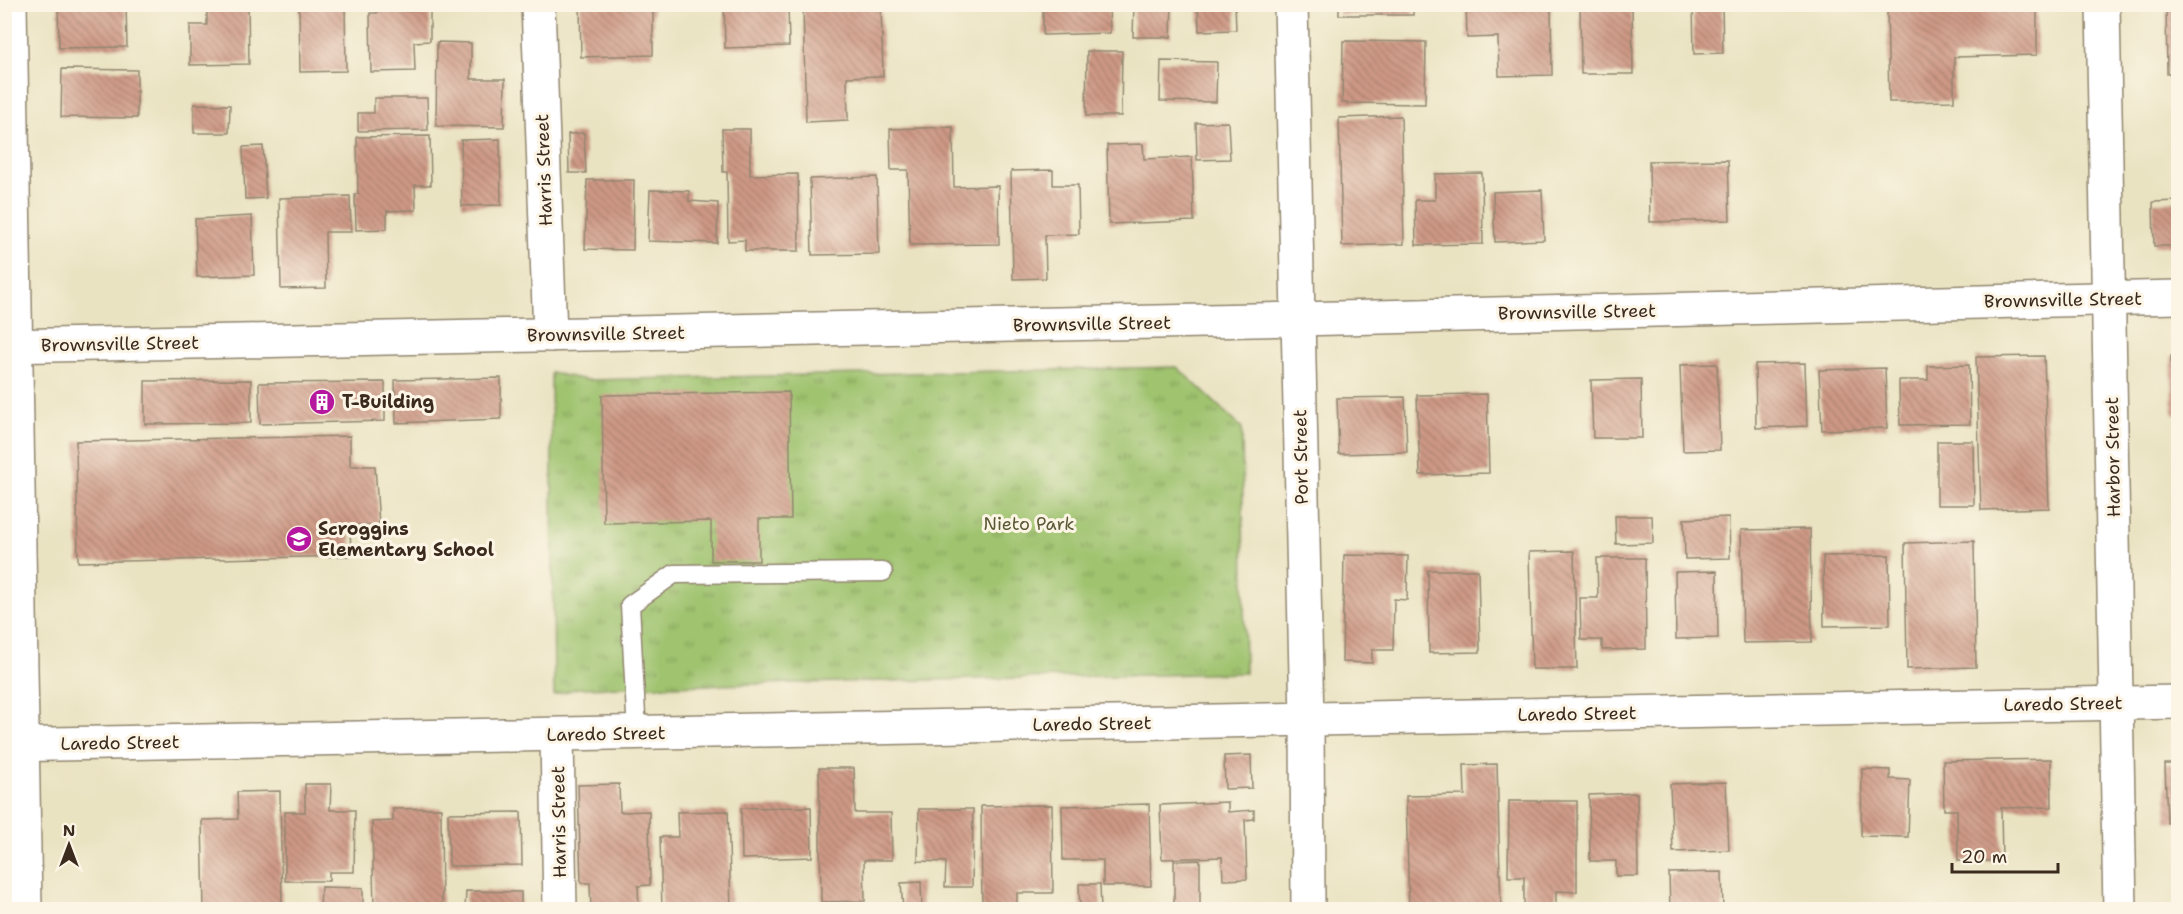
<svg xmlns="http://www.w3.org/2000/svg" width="2183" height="914" font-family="'Shantell Sans',sans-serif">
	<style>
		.grass { fill: url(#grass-tufts); stroke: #6d7646; stroke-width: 1.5 }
		.building { fill: url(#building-back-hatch) }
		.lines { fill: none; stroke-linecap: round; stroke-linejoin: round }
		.service-casing { stroke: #928670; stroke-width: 21 }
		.minor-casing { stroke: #928670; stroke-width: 36 }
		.service { stroke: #fff; stroke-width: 18 }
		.minor { stroke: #fff; stroke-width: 33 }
		.labels { text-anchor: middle; stroke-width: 6; stroke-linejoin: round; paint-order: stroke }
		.street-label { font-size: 18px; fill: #3b2a1e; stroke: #fcf5e5 }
		.poi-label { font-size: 18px; font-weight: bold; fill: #3b2a1e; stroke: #fcf5e5; text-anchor: start }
		.park-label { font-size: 18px; fill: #595836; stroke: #fcf5e5 }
	</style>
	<defs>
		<pattern id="grass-tufts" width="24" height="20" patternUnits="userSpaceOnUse" patternTransform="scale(1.5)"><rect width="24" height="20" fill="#9fc36e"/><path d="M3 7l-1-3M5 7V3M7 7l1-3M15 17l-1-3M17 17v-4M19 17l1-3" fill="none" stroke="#839f5a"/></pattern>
		<pattern id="building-back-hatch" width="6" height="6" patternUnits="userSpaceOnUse" patternTransform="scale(1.5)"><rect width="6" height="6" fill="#ce9985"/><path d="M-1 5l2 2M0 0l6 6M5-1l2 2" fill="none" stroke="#a87d6c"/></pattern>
	</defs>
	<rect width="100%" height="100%" fill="#fcf5e5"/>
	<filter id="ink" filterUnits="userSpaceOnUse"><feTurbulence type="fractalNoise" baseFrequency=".0167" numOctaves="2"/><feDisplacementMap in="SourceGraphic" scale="12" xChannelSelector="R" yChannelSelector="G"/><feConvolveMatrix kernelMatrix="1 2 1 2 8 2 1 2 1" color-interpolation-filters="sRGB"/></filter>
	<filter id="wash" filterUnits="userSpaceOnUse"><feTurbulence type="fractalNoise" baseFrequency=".008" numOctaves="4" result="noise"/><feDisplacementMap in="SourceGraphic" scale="24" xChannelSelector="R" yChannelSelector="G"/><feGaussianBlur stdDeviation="1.35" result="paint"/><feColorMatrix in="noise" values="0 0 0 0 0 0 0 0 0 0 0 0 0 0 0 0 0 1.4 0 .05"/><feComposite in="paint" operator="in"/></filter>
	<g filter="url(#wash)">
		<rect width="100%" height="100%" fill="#eae3c2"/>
		<polygon class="grass" points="1177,367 1242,428 1245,673 578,688 554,695 551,373 587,380"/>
		<g id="blocks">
			<g class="building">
				<polygon points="58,4 126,4 127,47 59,48"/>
				<polygon points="207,4 248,4 249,64 190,65 190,25 207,25"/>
				<polygon points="299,4 345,4 346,71 300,72"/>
				<polygon points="377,4 403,4 403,11 430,10 430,41 414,42 415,71 371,72 370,13 377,13"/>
				<polygon points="580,4 653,4 653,55 581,57"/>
				<polygon points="724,4 788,4 789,46 725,48"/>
				<polygon points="840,4 881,4 883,76 847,77 848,120 806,122 803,6"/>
				<polygon points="1043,4 1109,4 1110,33 1043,35"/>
				<polygon points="1134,4 1172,4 1171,37 1133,37"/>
				<polygon points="1198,4 1235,4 1236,30 1199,31"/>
				<rect x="1339" y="4" width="74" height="11"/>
				<polygon points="1466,4 1551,4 1552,75 1499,76 1498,37 1467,38"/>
				<polygon points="1580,4 1632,4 1633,74 1581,74"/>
				<polygon points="1693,4 1722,4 1723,53 1694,54"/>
				<polygon points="1861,4 2037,4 2037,55 1954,57 1954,101 1889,102 1887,8 1861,8"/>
				<polygon points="2166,4 2178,4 2178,73 2167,74"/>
				<polygon points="1343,41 1426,42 1425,104 1342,103"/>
				<polygon points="437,42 471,43 471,79 505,79 504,127 436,126"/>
				<polygon points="1087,51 1122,51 1121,116 1086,116"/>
				<polygon points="1161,61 1217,62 1216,102 1160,101"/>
				<polygon points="62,69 137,70 137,118 61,117"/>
				<polygon points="374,98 427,98 428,130 358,131 358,113 374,113"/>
				<polygon points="194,104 230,105 229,133 194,133"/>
				<polygon points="1401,116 1404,244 1342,246 1339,118"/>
				<polygon points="1228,122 1230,159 1197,160 1196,123"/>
				<polygon points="953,127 954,187 998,186 999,244 910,245 908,170 891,170 890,129"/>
				<polygon points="722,129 750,129 750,175 798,174 799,251 745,251 745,240 728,241 727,172 723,172"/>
				<polygon points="584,133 586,173 569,173 568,134"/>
				<polygon points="430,136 431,185 415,185 416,210 387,211 387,229 356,230 355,194 358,194 357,137"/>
				<polygon points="500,139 501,205 462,206 461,140"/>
				<polygon points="1143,144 1144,159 1192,157 1194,221 1109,224 1107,145"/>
				<polygon points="263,146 266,198 245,199 243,147"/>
				<polygon points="1728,160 1730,220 1650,222 1649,161"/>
				<polygon points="1053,170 1053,185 1078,185 1079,234 1045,235 1046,278 1013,279 1011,171"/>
				<polygon points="1482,173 1483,244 1416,245 1415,200 1435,200 1435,174"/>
				<polygon points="877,177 879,254 812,255 810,179"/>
				<polygon points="587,180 634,180 633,250 585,249"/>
				<polygon points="650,190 689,191 689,201 718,203 717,243 648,241"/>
				<polygon points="1542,190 1544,240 1495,242 1493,192"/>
				<polygon points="350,196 351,232 325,232 326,288 281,289 279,198"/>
				<polygon points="2178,201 2178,246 2154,246 2153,202"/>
				<polygon points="252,216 254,275 197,277 195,219"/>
				<polygon points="2044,356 2049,508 1981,510 1976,357"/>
				<polygon points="2171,356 2178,356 2178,415 2173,415"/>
				<polygon points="1805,363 1807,426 1756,428 1755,364"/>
				<polygon points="1717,364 1720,450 1683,451 1680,365"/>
				<polygon points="1969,365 1970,424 1900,425 1899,380 1928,380 1928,366"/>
				<polygon points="1885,368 1887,428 1822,430 1819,370"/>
				<polygon points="501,378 501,419 396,423 395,380"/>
				<polygon points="1641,379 1642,438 1593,438 1591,380"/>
				<polygon points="251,380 251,423 145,424 145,381"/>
				<polygon points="385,382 385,421 260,424 259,383"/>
				<polygon points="789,392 791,519 759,519 759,561 711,561 711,521 604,523 602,395"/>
				<polygon points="1487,394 1489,473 1420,475 1417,395"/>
				<polygon points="1405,397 1407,452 1339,454 1337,398"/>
				<polygon points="350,436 350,466 375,466 379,525 350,525 351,556 78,562 76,441"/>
				<polygon points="1937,441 1973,441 1974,505 1937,505"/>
				<polygon points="1615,516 1652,516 1653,543 1616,544"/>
				<polygon points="1729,517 1730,558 1685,559 1684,519"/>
				<polygon points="1810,529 1812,642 1743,643 1741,530"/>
				<polygon points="1974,541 1976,667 1907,669 1905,543"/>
				<polygon points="1574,551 1577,669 1532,669 1529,552"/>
				<polygon points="1344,555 1408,556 1407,600 1394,599 1393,650 1372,650 1372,663 1342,662"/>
				<polygon points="1889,555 1890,625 1824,626 1823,556"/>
				<polygon points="1597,558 1645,558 1646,649 1602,650 1602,640 1581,640 1580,598 1598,598"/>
				<polygon points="1428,570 1478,570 1480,652 1429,653"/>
				<polygon points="1717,571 1718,638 1676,639 1675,572"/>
				<polygon points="1251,755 1252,788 1225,789 1224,756"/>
				<polygon points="2051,759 2052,807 2001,808 2002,861 1958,861 1957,810 1944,810 1943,761"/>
				<polygon points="1497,764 1501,910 1409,910 1406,796 1465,795 1464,765"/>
				<polygon points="2165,764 2178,764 2178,822 2167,823"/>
				<polygon points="819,768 854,768 855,813 891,813 892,860 864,860 865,901 821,902"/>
				<polygon points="1862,769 1890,770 1890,779 1910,780 1908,837 1861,836"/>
				<polygon points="1726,782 1729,850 1673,852 1670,784"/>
				<polygon points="305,784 331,784 330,810 355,810 354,872 329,872 329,881 285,881 285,812 305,812"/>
				<polygon points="619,784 620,812 649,811 650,885 638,886 639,910 591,910 590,883 581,883 578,785"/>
				<polygon points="280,791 282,910 204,910 202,820 238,819 237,792"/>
				<polygon points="1637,793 1638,876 1616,876 1616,861 1590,861 1589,795"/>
				<polygon points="1509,801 1577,801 1577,892 1556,891 1556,910 1524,910 1524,877 1508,877"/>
				<polygon points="1228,802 1228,812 1254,810 1254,819 1245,820 1247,879 1223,880 1222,857 1162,859 1160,805"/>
				<polygon points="1149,804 1151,886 1103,886 1103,860 1063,860 1062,806"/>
				<polygon points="1052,805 1053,893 1017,893 1017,910 982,910 981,806"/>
				<polygon points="811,807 812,857 742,859 741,808"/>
				<polygon points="441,808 442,910 374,910 372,822 393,821 393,809"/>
				<polygon points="919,809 973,809 972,887 945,887 946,862 918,861"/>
				<polygon points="728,811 731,910 662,910 660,837 678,837 677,812"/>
				<polygon points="521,812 522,865 449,866 448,813"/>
				<polygon points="1200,860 1200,910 1174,910 1174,861"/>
				<polygon points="1722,872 1723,910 1670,910 1669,873"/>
				<polygon points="921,882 922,910 903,910 901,883"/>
				<polygon points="1079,884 1100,884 1101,910 1080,910"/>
				<polygon points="321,887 363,888 363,910 320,910"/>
				<polygon points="466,891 521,892 521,910 465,910"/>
				<polygon points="897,904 897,910 870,910 870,905"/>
			</g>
		</g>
	</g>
	<g filter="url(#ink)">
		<use href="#blocks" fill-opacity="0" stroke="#928670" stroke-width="1.5"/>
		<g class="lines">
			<g class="service-casing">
				<polyline id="service" points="637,734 630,605 674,574 883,572"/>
			</g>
			<g class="minor-casing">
				<g id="minor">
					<polyline points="10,4 25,910"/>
					<polyline points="538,4 550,335"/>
					<polyline points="1291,4 1307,720 1308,910"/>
					<polyline points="2103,4 2120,910"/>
					<polyline points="4,346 1298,319 2178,297"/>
					<polyline points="557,735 560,910"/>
					<polyline points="4,745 2178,702"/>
				</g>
			</g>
			<use href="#service" class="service"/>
			<use href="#minor" class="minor"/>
		</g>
	</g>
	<defs>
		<g id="building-disc" transform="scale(1.35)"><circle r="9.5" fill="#b5179e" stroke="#fcf5e5"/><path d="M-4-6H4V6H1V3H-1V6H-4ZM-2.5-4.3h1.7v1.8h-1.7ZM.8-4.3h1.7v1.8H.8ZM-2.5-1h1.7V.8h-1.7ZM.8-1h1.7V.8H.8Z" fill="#fff"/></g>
		<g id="school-disc" transform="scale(1.35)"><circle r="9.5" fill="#b5179e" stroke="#fcf5e5"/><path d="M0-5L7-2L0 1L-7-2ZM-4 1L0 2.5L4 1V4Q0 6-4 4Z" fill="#fff"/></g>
	</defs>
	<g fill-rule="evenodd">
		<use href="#building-disc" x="322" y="402"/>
		<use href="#school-disc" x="299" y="539"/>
	</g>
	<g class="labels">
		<g class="street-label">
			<text transform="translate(544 170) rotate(-92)" y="6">Harris Street</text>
			<text transform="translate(2063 300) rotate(-1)" y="6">Brownsville Street</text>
			<text transform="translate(1577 312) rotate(-1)" y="6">Brownsville Street</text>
			<text transform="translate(1092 324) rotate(-1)" y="6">Brownsville Street</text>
			<text transform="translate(606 334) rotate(-1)" y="6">Brownsville Street</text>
			<text transform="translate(120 344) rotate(-1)" y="6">Brownsville Street</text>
			<text transform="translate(1301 457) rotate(-91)" y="6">Port Street</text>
			<text transform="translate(2113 457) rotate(-91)" y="6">Harbor Street</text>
			<text transform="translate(2063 704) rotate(-1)" y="6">Laredo Street</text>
			<text transform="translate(1577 714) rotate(-1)" y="6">Laredo Street</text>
			<text transform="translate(1092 724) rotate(-1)" y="6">Laredo Street</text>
			<text transform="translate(606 734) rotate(-1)" y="6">Laredo Street</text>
			<text transform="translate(120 743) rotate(-1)" y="6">Laredo Street</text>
			<text transform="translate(559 822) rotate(-91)" y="6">Harris Street</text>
		</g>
		<g class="poi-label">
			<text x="342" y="408">T-Building</text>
			<text x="318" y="535">Scroggins<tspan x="318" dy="21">Elementary School</tspan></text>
		</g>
		<g class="park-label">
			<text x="1029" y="530">Nieto Park</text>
		</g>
	</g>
	<rect width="2183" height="914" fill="none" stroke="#fcf5e5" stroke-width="24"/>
	<g transform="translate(69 845)" stroke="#fcf5e5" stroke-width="4.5" paint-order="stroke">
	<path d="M0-4.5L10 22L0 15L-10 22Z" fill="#3b2a1e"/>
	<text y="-9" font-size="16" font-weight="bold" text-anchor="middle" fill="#3b2a1e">N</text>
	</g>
	<path d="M1952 863v9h106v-9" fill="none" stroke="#3b2a1e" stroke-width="3"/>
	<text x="1961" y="863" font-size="18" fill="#3b2a1e" stroke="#fcf5e5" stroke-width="4.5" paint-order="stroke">20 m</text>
</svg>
